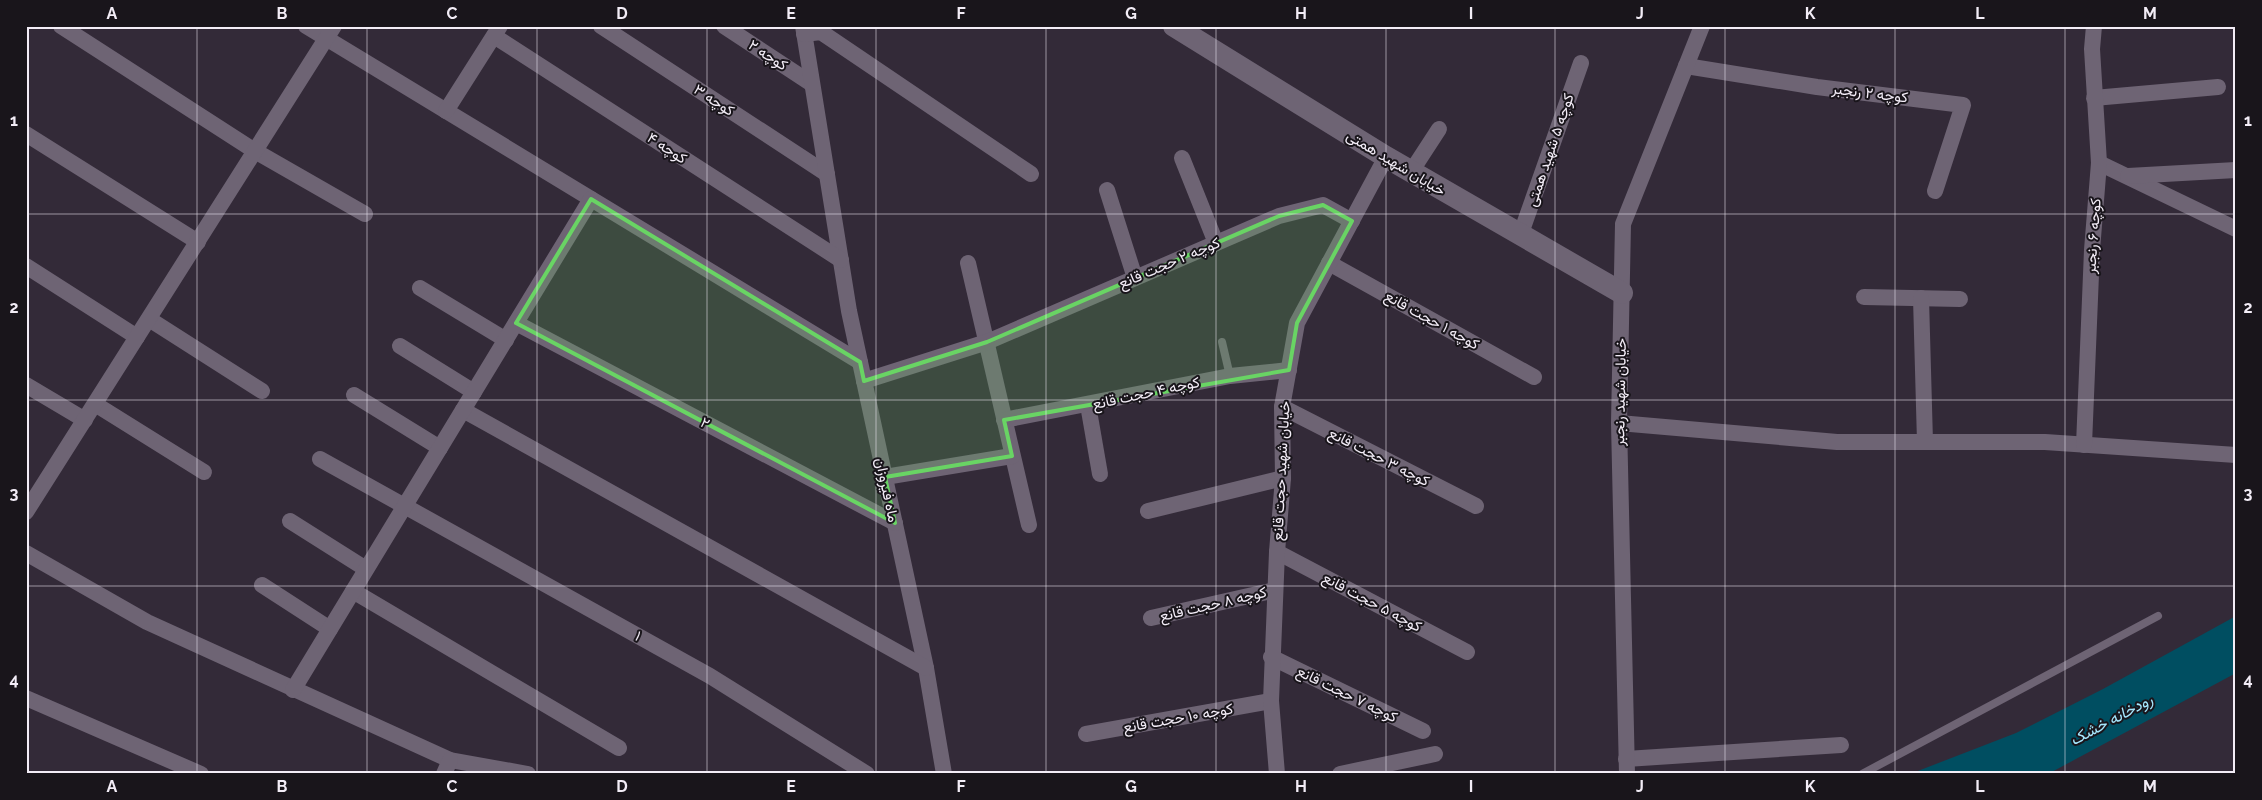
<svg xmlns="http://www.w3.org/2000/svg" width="2262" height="800" font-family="Raleway,Vazirmatn,sans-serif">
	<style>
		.water { fill: #004e61 }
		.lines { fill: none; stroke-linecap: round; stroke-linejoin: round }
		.lane { stroke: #6e6474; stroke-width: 8 }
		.street { stroke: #6e6474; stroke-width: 16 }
		.secondary { stroke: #6e6474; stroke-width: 22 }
		.marked { fill: #69d464; fill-opacity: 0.2; stroke: #69d464; stroke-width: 4; stroke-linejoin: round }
		.grid { fill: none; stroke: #f3edf7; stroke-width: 1; stroke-opacity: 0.55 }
		.labels { text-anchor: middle; stroke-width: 4; stroke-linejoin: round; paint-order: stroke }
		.street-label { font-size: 15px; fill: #f3edf7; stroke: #19151b }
		.water-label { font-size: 16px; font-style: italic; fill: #a6e8fe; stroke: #19151b }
		.neatline { fill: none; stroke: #f3edf7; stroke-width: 2 }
		.grid-label { font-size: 16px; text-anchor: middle; font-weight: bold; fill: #f3edf7 }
	</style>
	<rect width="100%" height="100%" fill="#332a38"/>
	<polygon class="water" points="2236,616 2236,673 2048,774 1910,774 2016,733 2103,689"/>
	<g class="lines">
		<g class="lane">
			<polyline points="1222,342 1230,376"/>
			<polyline points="1862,774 2158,616"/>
		</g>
		<g class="street">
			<polyline points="61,26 255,151 365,214"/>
			<polyline points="306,26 860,362"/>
			<polyline points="601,26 827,174"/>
			<polyline points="724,26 812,84"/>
			<polyline points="803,26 849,311 926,668 944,774"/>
			<polyline points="804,34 821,32 1031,174"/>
			<polyline points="494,36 841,260"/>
			<polyline points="1686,66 1817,87 1963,105 1935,191"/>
			<polyline points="2094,98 2218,87"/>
			<polyline points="446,111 500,26"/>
			<polyline points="26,134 198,242"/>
			<polyline points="1182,158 1216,243"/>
			<polyline points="2099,163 2236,229"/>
			<polyline points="1411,172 1439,129"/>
			<polyline points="2128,176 2236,170"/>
			<polyline points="1107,190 1135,278"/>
			<polyline points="1520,236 1581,63"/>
			<polyline points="968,263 1029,525"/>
			<polyline points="1329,263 1534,377"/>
			<polyline points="26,266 137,337"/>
			<polyline points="420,288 506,340"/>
			<polyline points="1864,297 1960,299"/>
			<polyline points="1921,298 1925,442"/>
			<polyline points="149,319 262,391"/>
			<polyline points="516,323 895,523"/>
			<polyline points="400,346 474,392"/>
			<polyline points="864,381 987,342 1279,216 1323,205 1352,221"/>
			<polyline points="26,385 85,420"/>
			<polyline points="354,395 440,448"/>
			<polyline points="95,404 204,472"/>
			<polyline points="1088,405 1100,474"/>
			<polyline points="1282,407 1476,506"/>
			<polyline points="463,410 926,668"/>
			<polyline points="1004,420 1230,376 1289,370"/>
			<polyline points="1619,423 1837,442 2045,442 2236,455"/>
			<polyline points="2084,445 2092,250 2099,163 2092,49 2094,26"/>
			<polyline points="320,459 710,676 867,774"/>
			<polyline points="885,477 1012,456"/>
			<polyline points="1148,511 1283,478"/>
			<polyline points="26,512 334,26"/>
			<polyline points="290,521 366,569"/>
			<polyline points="1277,552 1467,652"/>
			<polyline points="26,553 147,622 450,760 528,774"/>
			<polyline points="262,585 330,629"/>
			<polyline points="353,591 619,748"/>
			<polyline points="1151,618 1275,590"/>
			<polyline points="1271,657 1423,731"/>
			<polyline points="293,690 591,199"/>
			<polyline points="26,698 201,774"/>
			<polyline points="1086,734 1271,701"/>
			<polyline points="1626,759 1841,745"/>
			<polyline points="444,774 450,760"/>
			<polyline points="1277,774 1271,701 1277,552 1283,478 1282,407 1297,323 1386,157"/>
			<polyline points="1340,774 1435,754"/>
			<polyline points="1627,774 1619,423 1623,224 1702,26"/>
		</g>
		<polyline class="secondary" points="1174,26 1386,157 1622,293"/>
	</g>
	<path class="marked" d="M591,199L860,362L864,381L987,342L1279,216L1323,205L1352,221L1297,323L1289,370L1004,420L1012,456L885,477L895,523L516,323Z"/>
	<path class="grid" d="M197,26V774M367,26V774M537,26V774M707,26V774M876,26V774M1046,26V774M1216,26V774M1386,26V774M1555,26V774M1725,26V774M1895,26V774M2065,26V774M26,214H2236M26,400H2236M26,586H2236"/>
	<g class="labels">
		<g class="street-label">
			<text transform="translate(768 55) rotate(33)" y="5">کوچه ۲</text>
			<text transform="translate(1870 93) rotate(7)" y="5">کوچه ۲ رنجبر</text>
			<text transform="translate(714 100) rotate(33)" y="5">کوچه ۳</text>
			<text transform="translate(667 148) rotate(33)" y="5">کوچه ۴</text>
			<text transform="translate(1550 150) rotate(-71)" y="5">کوچه ۵ شهید همتی</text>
			<text transform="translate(1396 163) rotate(31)" y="5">خیابان شهید همتی</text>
			<text transform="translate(2093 236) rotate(-86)" y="5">کوچه ۶ رنجبر</text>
			<text transform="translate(1169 263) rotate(-23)" y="5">کوچه ۲ حجت قانع</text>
			<text transform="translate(1432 320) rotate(29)" y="5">کوچه ۱ حجت قانع</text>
			<text transform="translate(1620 392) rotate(-89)" y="5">خیابان شهید رنجبر</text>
			<text transform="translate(1146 393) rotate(-12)" y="5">کوچه ۴ حجت قانع</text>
			<text transform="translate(705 423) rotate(28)" y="5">۲</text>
			<text transform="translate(1379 457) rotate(27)" y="5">کوچه ۳ حجت قانع</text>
			<text transform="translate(1281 471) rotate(-87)" y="5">خیابان شهید حجت قانع</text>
			<text transform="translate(887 490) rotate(78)" y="5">ماه فیروزان</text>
			<text transform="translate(1372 602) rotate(28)" y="5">کوچه ۵ حجت قانع</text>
			<text transform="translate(1213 604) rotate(-13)" y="5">کوچه ۸ حجت قانع</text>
			<text transform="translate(638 636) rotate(29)" y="5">۱</text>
			<text transform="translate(1347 694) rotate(26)" y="5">کوچه ۷ حجت قانع</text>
			<text transform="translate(1178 718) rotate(-10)" y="5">کوچه ۱۰ حجت قانع</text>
		</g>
		<g class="water-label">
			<text transform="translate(2111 719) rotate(-28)" y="6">رودخانه خشک</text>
		</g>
	</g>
	<rect width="2262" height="800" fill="none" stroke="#19151b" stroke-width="55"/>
	<rect x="28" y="28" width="2206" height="744" class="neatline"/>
	<g class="grid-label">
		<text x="112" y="19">A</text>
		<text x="282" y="19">B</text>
		<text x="452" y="19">C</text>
		<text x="622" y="19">D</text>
		<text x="791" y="19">E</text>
		<text x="961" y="19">F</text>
		<text x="1131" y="19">G</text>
		<text x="1301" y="19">H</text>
		<text x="1471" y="19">I</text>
		<text x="1640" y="19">J</text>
		<text x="1810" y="19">K</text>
		<text x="1980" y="19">L</text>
		<text x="2150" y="19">M</text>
		<text x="14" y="126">1</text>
		<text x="2248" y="126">1</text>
		<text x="14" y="313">2</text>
		<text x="2248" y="313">2</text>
		<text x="14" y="499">3</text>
		<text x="2248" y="499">3</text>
		<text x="14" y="685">4</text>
		<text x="2248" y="685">4</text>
		<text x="112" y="792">A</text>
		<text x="282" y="792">B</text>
		<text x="452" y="792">C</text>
		<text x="622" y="792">D</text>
		<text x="791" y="792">E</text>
		<text x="961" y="792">F</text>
		<text x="1131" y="792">G</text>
		<text x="1301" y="792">H</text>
		<text x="1471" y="792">I</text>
		<text x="1640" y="792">J</text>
		<text x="1810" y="792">K</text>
		<text x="1980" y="792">L</text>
		<text x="2150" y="792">M</text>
	</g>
</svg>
